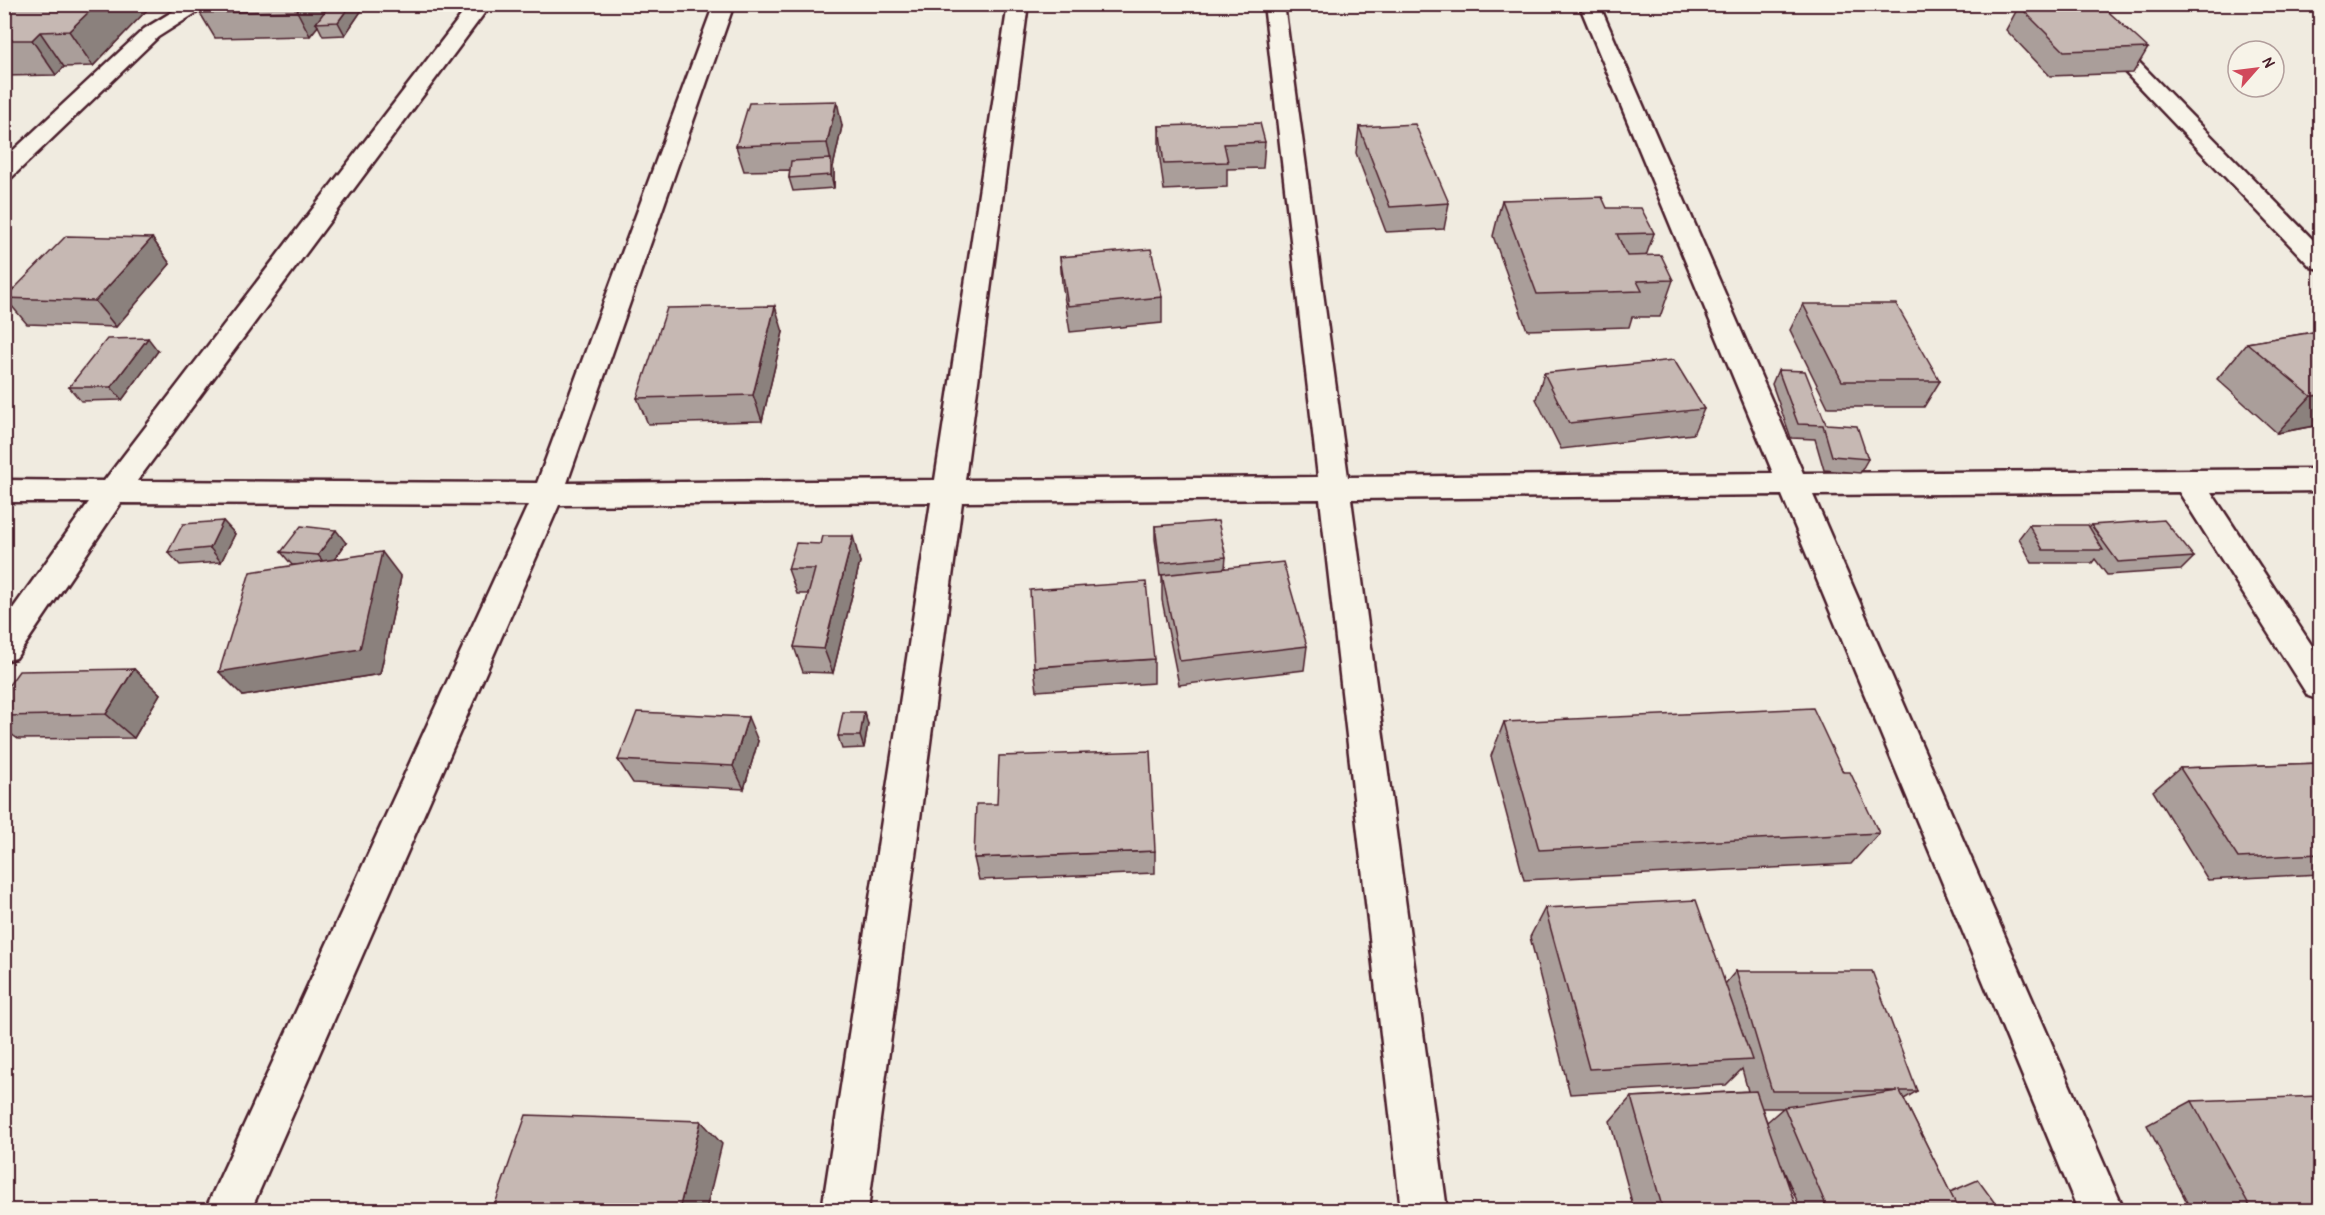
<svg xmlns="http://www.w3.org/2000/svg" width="2325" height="1215" font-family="'Patrick Hand',sans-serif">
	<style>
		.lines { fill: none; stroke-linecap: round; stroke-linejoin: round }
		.street-casing { stroke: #4a1f2b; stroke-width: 5 }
		.street { fill: #f7f3e8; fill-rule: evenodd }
		.wall { fill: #aa9e9a; stroke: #4a1f2b; stroke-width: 1.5; fill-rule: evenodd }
		.shaded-wall { fill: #8b817d; stroke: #4a1f2b; stroke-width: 1.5 }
		.building { fill: #c6b8b3; stroke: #4a1f2b; stroke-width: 1.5 }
	</style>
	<rect width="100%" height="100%" fill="#f0ebe0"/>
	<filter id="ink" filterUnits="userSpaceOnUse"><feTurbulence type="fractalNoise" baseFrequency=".0167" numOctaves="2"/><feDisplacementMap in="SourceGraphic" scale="12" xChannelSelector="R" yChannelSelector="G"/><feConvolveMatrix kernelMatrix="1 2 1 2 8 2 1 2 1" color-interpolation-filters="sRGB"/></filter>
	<g filter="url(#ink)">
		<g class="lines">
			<g class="street-casing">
				<g id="street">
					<polygon points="185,4 210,4 158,37 12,177 4,179 4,159 144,29"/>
					<polygon points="470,4 491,4 137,481 537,483 714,4 734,4 567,483 935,480 1008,4 1028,4 965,480 1318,477 1264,4 1284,4 1348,477 1773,473 1579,4 1599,4 1803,473 2320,469 2320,491 2211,492 2320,658 2320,700 2308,696 2179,492 1813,495 2124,1210 2078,1210 1782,495 1351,499 1447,1210 1401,1210 1320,499 962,502 868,1210 822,1210 931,502 559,505 251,1210 205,1210 528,505 121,503 16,658 4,661 4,621 89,502 4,502 4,480 104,481"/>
					<polygon points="2060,4 2082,4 2320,247 2320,269 2311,267"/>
				</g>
			</g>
			<use href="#street" class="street"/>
		</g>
		<g class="wall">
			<polygon points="4,4 143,4 147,10 93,66 64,67 56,75 4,76"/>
			<polygon points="208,4 328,4 329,6 364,7 345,35 323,36 318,26 310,36 215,38 200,13"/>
			<polygon points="2019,6 2148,48 2133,73 2050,76 2006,30"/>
			<polygon points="842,126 833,167 834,172 834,188 793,191 789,178 790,170 744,171 736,146"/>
			<polygon points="1159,126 1265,142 1263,168 1227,169 1227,187 1164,190 1159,152"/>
			<polygon points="1359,127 1449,203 1444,229 1386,232 1356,153"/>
			<polygon points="2320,144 2320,156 2315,151"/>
			<polygon points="1502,200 1607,208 1654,233 1646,256 1673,280 1660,317 1632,317 1629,327 1527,330 1493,236"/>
			<polygon points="152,238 170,264 116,327 27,324 5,298"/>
			<polygon points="1060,257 1162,297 1162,323 1070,332 1062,283"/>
			<polygon points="1803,304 1940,381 1924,407 1828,407 1790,330"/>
			<polygon points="2320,331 2320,425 2277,433 2217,379 2247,343"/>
			<polygon points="783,332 762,421 648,424 637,398"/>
			<polygon points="158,351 122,400 81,401 69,387"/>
			<polygon points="1778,370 1826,424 1868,459 1860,473 1824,470 1815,439 1791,438 1772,384"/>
			<polygon points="1544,373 1704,409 1693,434 1561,449 1536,399"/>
			<polygon points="223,521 235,534 221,562 180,565 168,552"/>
			<polygon points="2029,525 2089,527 2091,525 2194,557 2181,570 2107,575 2095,559 2092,563 2032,563 2019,538"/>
			<polygon points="1155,526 1226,557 1225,568 1307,646 1304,670 1179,685 1162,600 1162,575 1160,576 1155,539"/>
			<polygon points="346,543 335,559 401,577 380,674 243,696 296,565 292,565 281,552"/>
			<polygon points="821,544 860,562 833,673 803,672 794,647 809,594 797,594 788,569"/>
			<polygon points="1154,659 1154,683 1037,691 1034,667"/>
			<polygon points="134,669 160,694 134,738 18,739 4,729 4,692"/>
			<polygon points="1504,722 1843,772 1879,833 1851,864 1524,880 1491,756"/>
			<polygon points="868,724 864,748 842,749 838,736"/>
			<polygon points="758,741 744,789 633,783 618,760"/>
			<polygon points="2320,763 2320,874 2208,880 2153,791 2180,768"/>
			<polygon points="1155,851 1155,873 979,880 974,858"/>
			<path d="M1545,908L1725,984L1736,971L1917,1091L1904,1099L1950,1192L2000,1210H1801L1781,1164L1797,1210H1634L1610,1121L1631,1097L1748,1091L1742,1069L1726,1085L1570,1094L1530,937ZM1762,1108H1783L1767,1122Z"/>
			<polygon points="2192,1101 2320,1210 2191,1210 2147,1125"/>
		</g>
		<g class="shaded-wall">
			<polygon points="97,4 143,4 147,10 93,66 69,31"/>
			<polygon points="303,4 328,4 330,10 316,23 318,26 310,36 297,11"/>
			<polygon points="351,4 363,4 364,7 345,35 338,22"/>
			<polygon points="40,32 64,67 56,75 32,40"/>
			<polygon points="837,101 842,126 833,167 834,172 834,188 831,175 831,162 827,143"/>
			<polygon points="152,238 170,264 116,327 95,301"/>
			<polygon points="775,306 783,332 762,421 753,395"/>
			<polygon points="148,338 158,351 122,400 111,387"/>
			<polygon points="2320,395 2320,425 2277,433 2311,396"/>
			<polygon points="223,521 235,534 221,562 210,548"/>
			<polygon points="336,530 346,543 328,568 318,555"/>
			<polygon points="853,536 860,562 833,673 824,649"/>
			<polygon points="382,552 401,577 380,674 243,696 219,672"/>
			<polygon points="134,669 160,694 134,738 106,714"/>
			<polygon points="864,712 868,724 864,748 860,736"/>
			<polygon points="748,717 758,741 744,789 733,766"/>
			<polygon points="701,1121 722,1144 706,1210 679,1210"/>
		</g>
		<g class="building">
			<polygon points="4,4 97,4 69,31 40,32 32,40 4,40"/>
			<polygon points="208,4 303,4 297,11 200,13"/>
			<polygon points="330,4 351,4 338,22 316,23"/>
			<polygon points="2072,4 2100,4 2148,48 2064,51 2019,6"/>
			<polygon points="837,101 827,143 736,146 749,103"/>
			<polygon points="1260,123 1265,142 1224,144 1228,162 1164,164 1159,126"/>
			<polygon points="1415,124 1449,203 1390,207 1359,127"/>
			<polygon points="831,159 831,175 789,178 791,161"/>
			<polygon points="1602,197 1607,208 1641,208 1654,233 1617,234 1627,256 1661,255 1673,280 1637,281 1642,291 1537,294 1502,200"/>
			<polygon points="66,236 152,238 95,301 5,298"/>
			<polygon points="1151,249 1162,297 1068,306 1060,257"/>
			<polygon points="1803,304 1896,304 1940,381 1842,381"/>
			<polygon points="775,306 753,395 637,398 667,308"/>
			<polygon points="2320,331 2320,395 2311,396 2247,343"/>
			<polygon points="148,338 111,387 69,387 107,339"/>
			<polygon points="1674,360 1704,409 1569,423 1544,373"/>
			<polygon points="1778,370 1805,371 1826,424 1857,426 1868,459 1832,456 1823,425 1798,424"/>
			<polygon points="2164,520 2194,557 2118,562 2091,525"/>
			<polygon points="223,521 210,548 168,552 183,524"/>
			<polygon points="1218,521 1226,557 1160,563 1155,526"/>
			<polygon points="2029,525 2088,525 2103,550 2043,550"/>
			<polygon points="301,526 336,530 318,555 281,552"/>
			<polygon points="823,536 853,536 824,649 794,647 815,569 788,569 796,543 821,544"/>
			<polygon points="382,552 360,649 219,672 250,572"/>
			<polygon points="1283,562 1307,646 1180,661 1162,575"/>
			<polygon points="1146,582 1154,659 1034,667 1030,590"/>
			<polygon points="134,669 106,714 4,716 4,692 19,671"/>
			<polygon points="1813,708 1843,772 1850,772 1879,833 1539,850 1504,722"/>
			<polygon points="637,712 748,717 733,766 618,760"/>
			<polygon points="843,712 864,712 860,736 838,736"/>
			<polygon points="1150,751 1155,851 974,858 976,804 997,804 999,756"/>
			<polygon points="2320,763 2320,854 2238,858 2180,768"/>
			<polygon points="1696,900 1752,1060 1589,1069 1545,908"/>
			<polygon points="1736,971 1872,971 1917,1091 1900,1091 1959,1210 1828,1210 1784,1107 1898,1091 1772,1091"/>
			<polygon points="1756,1091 1797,1210 1663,1210 1631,1097"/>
			<polygon points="2320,1096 2320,1210 2252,1210 2192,1101"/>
			<polygon points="526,1115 701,1121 679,1210 493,1210"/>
			<polygon points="1978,1180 2000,1210 1959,1210 1950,1192"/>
		</g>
	</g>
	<rect width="2325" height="1215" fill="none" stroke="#f7f3e8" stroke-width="24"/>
	<rect x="12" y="12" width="2301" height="1191" fill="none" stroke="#4a1f2b" stroke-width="2" filter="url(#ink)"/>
	<g transform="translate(2256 69) rotate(62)"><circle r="28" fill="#f7f3e8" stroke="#b29e9c" stroke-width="1.5"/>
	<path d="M0-4.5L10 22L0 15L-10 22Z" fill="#d1495b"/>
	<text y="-9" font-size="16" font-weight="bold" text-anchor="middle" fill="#4a1f2b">N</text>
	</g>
</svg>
